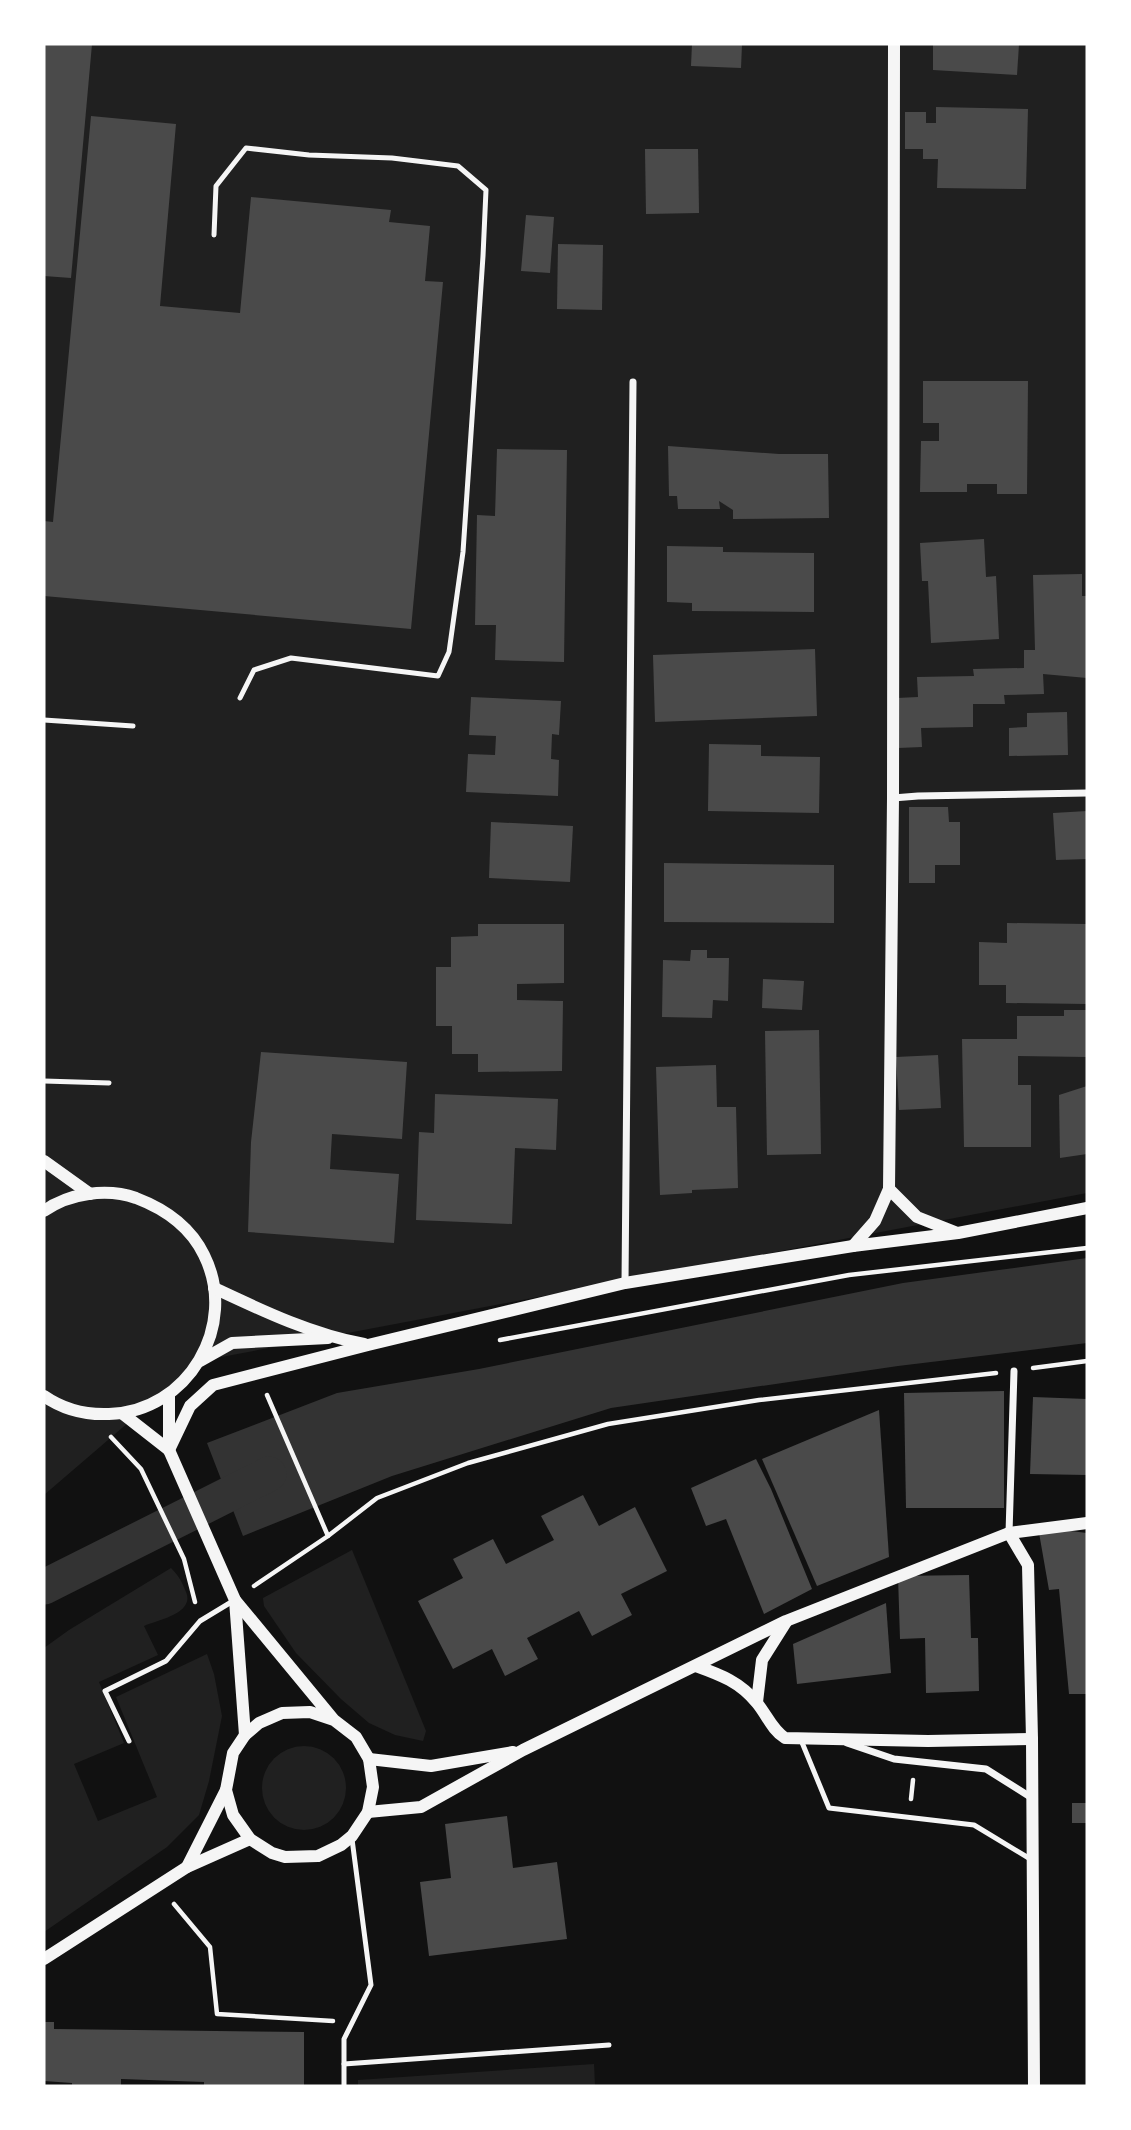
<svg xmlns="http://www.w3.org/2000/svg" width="1131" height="2130" font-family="'Fira Sans',sans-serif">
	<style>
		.green { fill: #202020 }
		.water { fill: #333 }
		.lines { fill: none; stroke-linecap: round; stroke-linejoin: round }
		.canal { stroke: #333; stroke-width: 35 }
		.building { fill: #4a4a4a }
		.path { stroke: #f5f5f5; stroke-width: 4.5 }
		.service { stroke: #f5f5f5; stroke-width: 5 }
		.minor { stroke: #f5f5f5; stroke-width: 7 }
		.tertiary { stroke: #f5f5f5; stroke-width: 12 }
	</style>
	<rect width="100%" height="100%" fill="#111"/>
	<g class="green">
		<polygon points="44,44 1087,44 1087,1193 200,1361 44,1495"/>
		<polygon points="352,1550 426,1731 423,1741 395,1735 369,1723 341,1699 296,1653 264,1606 263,1598"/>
		<path d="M171,1568C179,1576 182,1582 186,1592C195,1613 159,1620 144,1626L158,1655L99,1682L124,1743L74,1764L98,1821L157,1797L116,1697L207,1654L214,1674L222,1716L209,1781L199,1815L167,1847L44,1932V1648L69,1630Z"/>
		<circle cx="304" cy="1788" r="42"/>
		<polygon points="594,2064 595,2086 358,2086 358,2080"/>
	</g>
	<polygon class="water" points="1087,1258 1087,1343 898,1366 611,1408 392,1476 243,1536 207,1443 337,1393 479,1369 903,1283"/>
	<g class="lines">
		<polyline class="canal" points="44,1587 269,1474"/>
	</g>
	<g class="building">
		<polygon points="44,44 92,44 71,278 44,276"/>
		<polygon points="692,44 742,44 741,68 691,66"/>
		<polygon points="933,44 1019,44 1017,75 933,70"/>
		<polygon points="936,107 1028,109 1026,189 937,188 938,159 923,159 923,149 905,149 905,112 926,112 926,123 936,123"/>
		<polygon points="91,116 176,124 160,306 240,313 251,197 391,210 389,222 430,226 425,281 443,282 411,629 44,596 44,521 53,522"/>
		<polygon points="645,149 698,149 699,213 646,214"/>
		<polygon points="526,215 554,217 550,273 521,271"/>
		<polygon points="558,244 603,245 602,310 557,309"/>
		<polygon points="923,381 1028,381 1027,494 997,494 997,484 967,484 967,492 920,492 921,441 939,441 939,423 923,423"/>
		<polygon points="668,446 779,454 828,454 829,518 733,519 733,510 719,501 720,509 678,509 677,496 669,496"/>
		<polygon points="497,449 567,450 564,662 495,660 496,625 475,625 477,515 495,516"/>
		<polygon points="984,539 986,577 996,576 999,639 931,643 928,581 922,581 920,543"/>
		<polygon points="667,546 723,547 723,552 814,553 814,612 692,611 692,603 667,602"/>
		<polygon points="1082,574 1082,596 1087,596 1087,678 1043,674 1044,694 1004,695 1005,704 973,704 973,727 921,728 922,747 898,748 897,698 918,697 917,677 974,676 973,669 1024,668 1024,650 1035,650 1033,575"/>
		<polygon points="815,649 817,716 655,722 653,655"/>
		<polygon points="471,697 561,701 559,735 552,734 551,759 559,760 558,796 466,792 468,754 495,755 496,736 469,735"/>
		<polygon points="1067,712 1068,755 1009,756 1009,728 1027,727 1027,713"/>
		<polygon points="709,744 761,745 761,756 820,757 819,813 708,811"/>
		<polygon points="909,807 948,807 949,822 960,822 960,865 935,865 935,883 909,883"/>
		<polygon points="1087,811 1087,859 1056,860 1053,813"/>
		<polygon points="491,822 573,826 570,882 489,878"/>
		<polygon points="664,863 834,865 834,923 664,922"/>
		<polygon points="1007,923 1087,924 1087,1004 1006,1003 1006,985 979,985 979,942 1007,943"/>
		<polygon points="478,924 564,924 564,983 517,984 517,1000 563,1001 562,1071 478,1072 478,1054 452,1054 452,1026 436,1026 436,967 451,967 451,937 478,936"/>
		<polygon points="691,950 707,950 707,958 729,958 728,1001 713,1000 712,1018 662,1017 663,960 690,961"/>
		<polygon points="763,979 804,981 802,1010 762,1008"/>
		<polygon points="1064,1010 1087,1010 1087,1057 1018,1056 1018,1085 1031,1085 1031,1147 964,1147 962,1039 1017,1039 1017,1016 1064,1016"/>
		<polygon points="819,1030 821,1154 767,1155 765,1031"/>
		<polygon points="261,1052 407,1062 402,1139 332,1134 330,1169 399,1174 394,1243 248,1232 251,1142"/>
		<polygon points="938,1055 941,1108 899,1110 896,1057"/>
		<polygon points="716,1065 717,1107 736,1107 738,1188 692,1190 692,1193 660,1195 656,1067"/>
		<polygon points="1087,1086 1087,1154 1060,1158 1059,1095"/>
		<polygon points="435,1094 558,1099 556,1150 515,1148 512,1224 416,1220 419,1132 434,1133"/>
		<polygon points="1004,1391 1004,1508 906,1508 904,1393"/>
		<polygon points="1033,1397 1087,1399 1087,1475 1030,1474"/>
		<polygon points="879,1410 889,1557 817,1586 762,1459"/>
		<polygon points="756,1459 771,1489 812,1589 764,1614 726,1519 706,1526 691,1488"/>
		<polygon points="583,1495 599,1526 635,1507 667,1571 621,1594 632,1615 592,1636 579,1611 527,1638 538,1659 505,1676 492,1649 453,1669 418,1601 463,1578 453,1559 493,1539 506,1564 554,1540 541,1516"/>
		<polygon points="1038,1527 1087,1533 1087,1694 1069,1694 1059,1589 1049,1590"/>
		<polygon points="969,1575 971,1638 978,1638 979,1691 926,1693 925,1638 900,1639 898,1576"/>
		<polygon points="886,1603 891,1673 797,1684 793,1644"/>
		<rect x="1072" y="1803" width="15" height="20"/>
		<polygon points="507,1816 513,1868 557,1862 567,1939 429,1956 420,1882 451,1878 445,1824"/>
		<polygon points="44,2022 54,2022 54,2029 304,2032 304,2086 204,2086 204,2082 121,2079 121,2086 72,2086 72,2083 44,2081"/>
	</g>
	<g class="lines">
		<g class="path">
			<polyline points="500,1340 849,1275 1087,1248"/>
			<polyline points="1033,1368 1087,1361"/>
			<polyline points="267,1395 328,1536"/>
			<polyline points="111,1437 141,1469 184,1559 195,1602"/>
			<polyline points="254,1586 328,1536 377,1498 468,1463 608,1424 759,1400 996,1373"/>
			<polyline points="911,1799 913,1780"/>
			<polyline points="174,1904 210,1947 217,2014 333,2021"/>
		</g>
		<g class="service">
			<polyline points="214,235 216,186 246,148 309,155 392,158 458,166 486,190 483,256 463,552 449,652 438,676 291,658 254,670 240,698"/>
			<polyline points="44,720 133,726"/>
			<polyline points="44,1081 109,1083"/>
			<polyline points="801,1740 829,1808 974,1825 1032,1860"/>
			<polyline points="129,1741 105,1691 166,1661 200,1621 233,1601"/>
			<polyline points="344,2064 609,2045"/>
			<polyline points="344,2086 344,2039 371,1985 352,1839"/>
		</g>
		<g class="minor">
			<polyline points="893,798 918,796 1087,793"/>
			<polyline points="625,1283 633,382"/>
			<polyline points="1009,1533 1014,1371"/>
			<polyline points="847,1743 894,1759 986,1769 1032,1798"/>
		</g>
		<g class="tertiary">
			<polyline points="44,1161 90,1194"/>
			<polyline points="889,1189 917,1217 955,1232"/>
			<path d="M44,1211C69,1193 107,1188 136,1198C165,1209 190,1226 204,1255C239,1325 188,1412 109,1414C85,1415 64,1410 44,1396"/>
			<polyline points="853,1246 875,1221 889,1189 893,798 894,44"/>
			<path d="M214,1288C263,1311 311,1334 364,1344"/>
			<polyline points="200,1361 232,1343 328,1338"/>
			<polyline points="169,1395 169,1450 235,1600 334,1720 356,1737 369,1759 373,1787 368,1812 352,1836 341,1845 318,1856 285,1857 272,1853 250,1839 233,1815 226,1790 233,1753 245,1735 259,1723 282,1713 310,1712 334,1720"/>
			<polyline points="123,1414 169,1450"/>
			<polyline points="169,1450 190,1406 213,1385 368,1345 625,1283 853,1246 958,1233 1087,1208"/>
			<polyline points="1009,1533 1028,1565 1032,1739 1034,2086"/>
			<polyline points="235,1600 245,1735"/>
			<path d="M696,1666C721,1675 740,1682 757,1703C767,1715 772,1730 785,1738L928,1741L1032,1739"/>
			<polyline points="757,1702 762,1660 786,1622"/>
			<polyline points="369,1759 431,1766 513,1752"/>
			<polyline points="368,1812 421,1807 523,1750 786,1621 1009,1533 1087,1523"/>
			<polyline points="187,1867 226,1790"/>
			<polyline points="44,1959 187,1867 250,1839"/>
		</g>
	</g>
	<rect width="1131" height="2130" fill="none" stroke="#ffffff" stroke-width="91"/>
</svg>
